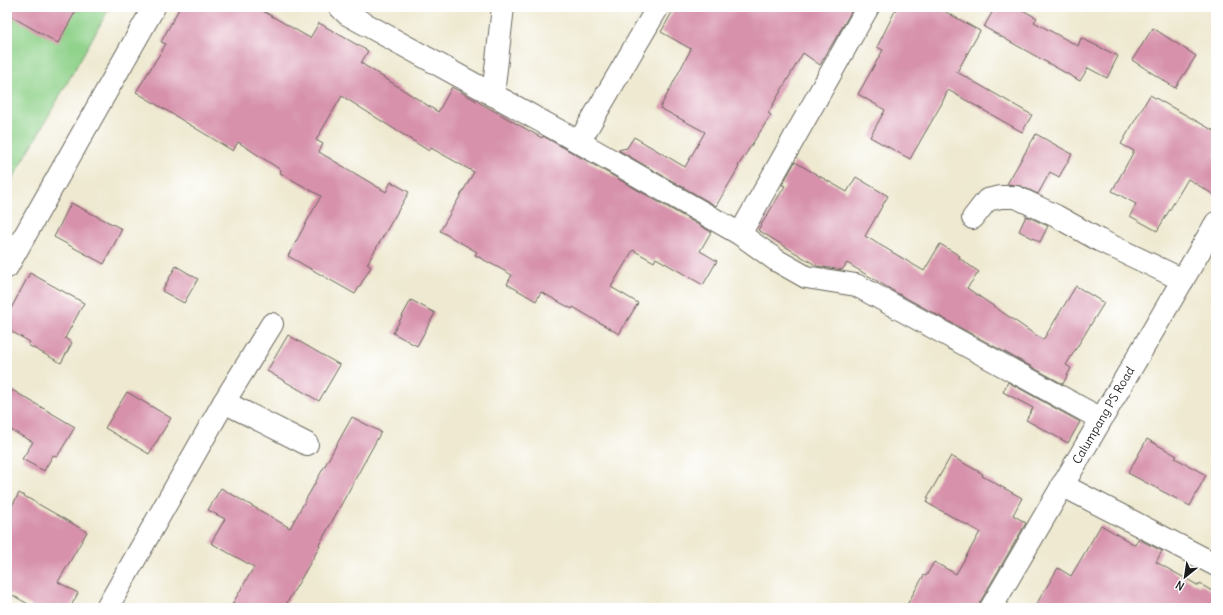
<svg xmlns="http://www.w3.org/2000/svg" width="1223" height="615" font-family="Delius,sans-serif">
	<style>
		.green { fill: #8fd28a; stroke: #567753 }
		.building { fill: #d791ab }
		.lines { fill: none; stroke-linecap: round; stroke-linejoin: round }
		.minor-casing { stroke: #66645b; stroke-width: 24 }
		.minor { stroke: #fff; stroke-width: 22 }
		.labels { text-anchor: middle; stroke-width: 3; stroke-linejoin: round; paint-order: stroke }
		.street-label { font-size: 12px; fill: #1c1c1c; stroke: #fff }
	</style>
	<rect width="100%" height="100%" fill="#fff"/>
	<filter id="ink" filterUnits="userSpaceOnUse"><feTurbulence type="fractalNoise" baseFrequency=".025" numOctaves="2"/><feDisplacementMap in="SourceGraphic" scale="8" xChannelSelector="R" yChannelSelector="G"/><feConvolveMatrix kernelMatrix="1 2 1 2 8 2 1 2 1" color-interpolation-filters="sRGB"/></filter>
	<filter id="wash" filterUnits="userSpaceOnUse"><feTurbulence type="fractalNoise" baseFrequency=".012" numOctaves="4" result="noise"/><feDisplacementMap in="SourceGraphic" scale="16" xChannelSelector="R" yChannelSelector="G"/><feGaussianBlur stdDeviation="0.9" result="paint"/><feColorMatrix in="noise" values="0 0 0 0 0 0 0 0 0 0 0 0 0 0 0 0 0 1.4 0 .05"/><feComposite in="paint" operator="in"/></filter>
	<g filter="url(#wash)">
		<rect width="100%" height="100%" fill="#eee9d0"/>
		<polygon class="green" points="7,7 110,7 7,189"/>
		<g id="blocks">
			<g class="building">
				<polygon points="7,7 78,7 58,43 7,14"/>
				<polygon points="180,7 256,7 310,38 319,23 368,51 361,63 438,112 452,87 542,138 543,136 573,153 711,232 700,251 717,261 703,285 656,258 654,262 633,250 611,287 638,303 619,334 573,307 572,309 541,292 536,301 507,284 512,275 475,255 477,252 440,231 474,172 431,148 429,151 342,96 316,140 323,144 319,152 386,192 391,182 409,192 367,264 371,267 355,294 288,256 321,196 280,173 281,170 238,142 233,151 136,92 166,44 161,42"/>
				<polygon points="675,7 854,7 820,65 803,53 768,113 771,115 738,166 739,167 716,206 618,150 627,148 634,137 685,167 705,132 660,108 691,49 661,32"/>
				<polygon points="897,7 937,7 980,31 957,72 1032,115 1022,132 948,90 941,105 910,159 870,137 885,110 858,94 883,50 877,47"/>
				<polygon points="995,7 1017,7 1037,18 1034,22 1078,46 1081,38 1118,56 1107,78 1088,68 1080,81 984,27"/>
				<polygon points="1153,28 1196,56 1175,88 1132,60"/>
				<polygon points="1150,95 1216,132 1216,196 1188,179 1157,231 1130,216 1136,204 1112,191 1134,151 1121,144"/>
				<polygon points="1036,134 1072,154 1059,177 1050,172 1038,194 1021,186 1007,184"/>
				<polygon points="795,162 847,192 856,177 888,196 865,236 924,271 940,244 960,256 959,258 979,272 967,288 1043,340 1076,286 1104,303 1066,365 1071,368 1063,384 897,293 847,263 842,270 817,266 758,230 785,186 782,185"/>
				<polygon points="71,203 122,229 104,264 54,237"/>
				<polygon points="1026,216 1048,226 1040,242 1019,231"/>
				<polygon points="176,266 198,279 184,303 162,291"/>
				<polygon points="30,273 84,303 65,338 72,343 61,363 28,345 30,342 7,329 7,316"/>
				<polygon points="411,300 435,313 417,346 393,333"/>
				<polygon points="288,335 340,365 319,401 267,371"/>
				<polygon points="1008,382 1080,422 1068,443 1026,420 1033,408 1003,392"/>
				<polygon points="7,387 75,427 57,457 53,455 44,471 22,459 33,442 7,428"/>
				<polygon points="127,392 171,418 149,454 105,428"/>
				<polygon points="352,417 381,432 319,545 320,546 284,608 230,608 254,567 211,543 225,519 208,510 221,488 290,528"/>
				<polygon points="1147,439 1177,456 1175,458 1206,475 1190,506 1128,473"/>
				<polygon points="951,456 983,474 982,476 1022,498 1013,515 1026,523 980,602 978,608 905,608 924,575 926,576 934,562 956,574 980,532 927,503 929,498 927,498"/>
				<polygon points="19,493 87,532 58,582 78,593 70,608 35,608 7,592 7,515"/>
				<polygon points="1101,525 1135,545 1138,539 1162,551 1156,562 1199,586 1200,584 1216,593 1216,608 1034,608 1058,568 1071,576"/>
			</g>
		</g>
	</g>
	<g filter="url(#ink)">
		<use href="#blocks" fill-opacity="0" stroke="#66645b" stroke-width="1"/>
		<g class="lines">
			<g class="minor-casing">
				<g id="minor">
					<polyline points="340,7 347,14 579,142 740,234 776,260 806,277 856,285 1101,419"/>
					<polyline points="493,95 503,7"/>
					<polyline points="579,142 658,7"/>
					<polyline points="973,218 987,200 1001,197 1016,197 1056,216 1099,240 1183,280"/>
					<polyline points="740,234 868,7"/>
					<polyline points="7,267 154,7"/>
					<polyline points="224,402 307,444"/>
					<polyline points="1062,485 1216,565"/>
					<polyline points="107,608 224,402 272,324"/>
					<path id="s1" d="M991,608L1216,223"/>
				</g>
			</g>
			<use href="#minor" class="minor"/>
		</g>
	</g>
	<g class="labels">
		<g class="street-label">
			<text dy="4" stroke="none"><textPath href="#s1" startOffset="223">Calumpang PS Road</textPath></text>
		</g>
	</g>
	<rect width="1223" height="615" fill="none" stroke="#fff" stroke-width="24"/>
	<g transform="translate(1185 577) rotate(210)" stroke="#ffffff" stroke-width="3" paint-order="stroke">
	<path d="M0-3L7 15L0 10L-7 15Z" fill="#1c1c1c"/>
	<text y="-6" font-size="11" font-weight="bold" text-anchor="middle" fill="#1c1c1c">N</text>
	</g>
</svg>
